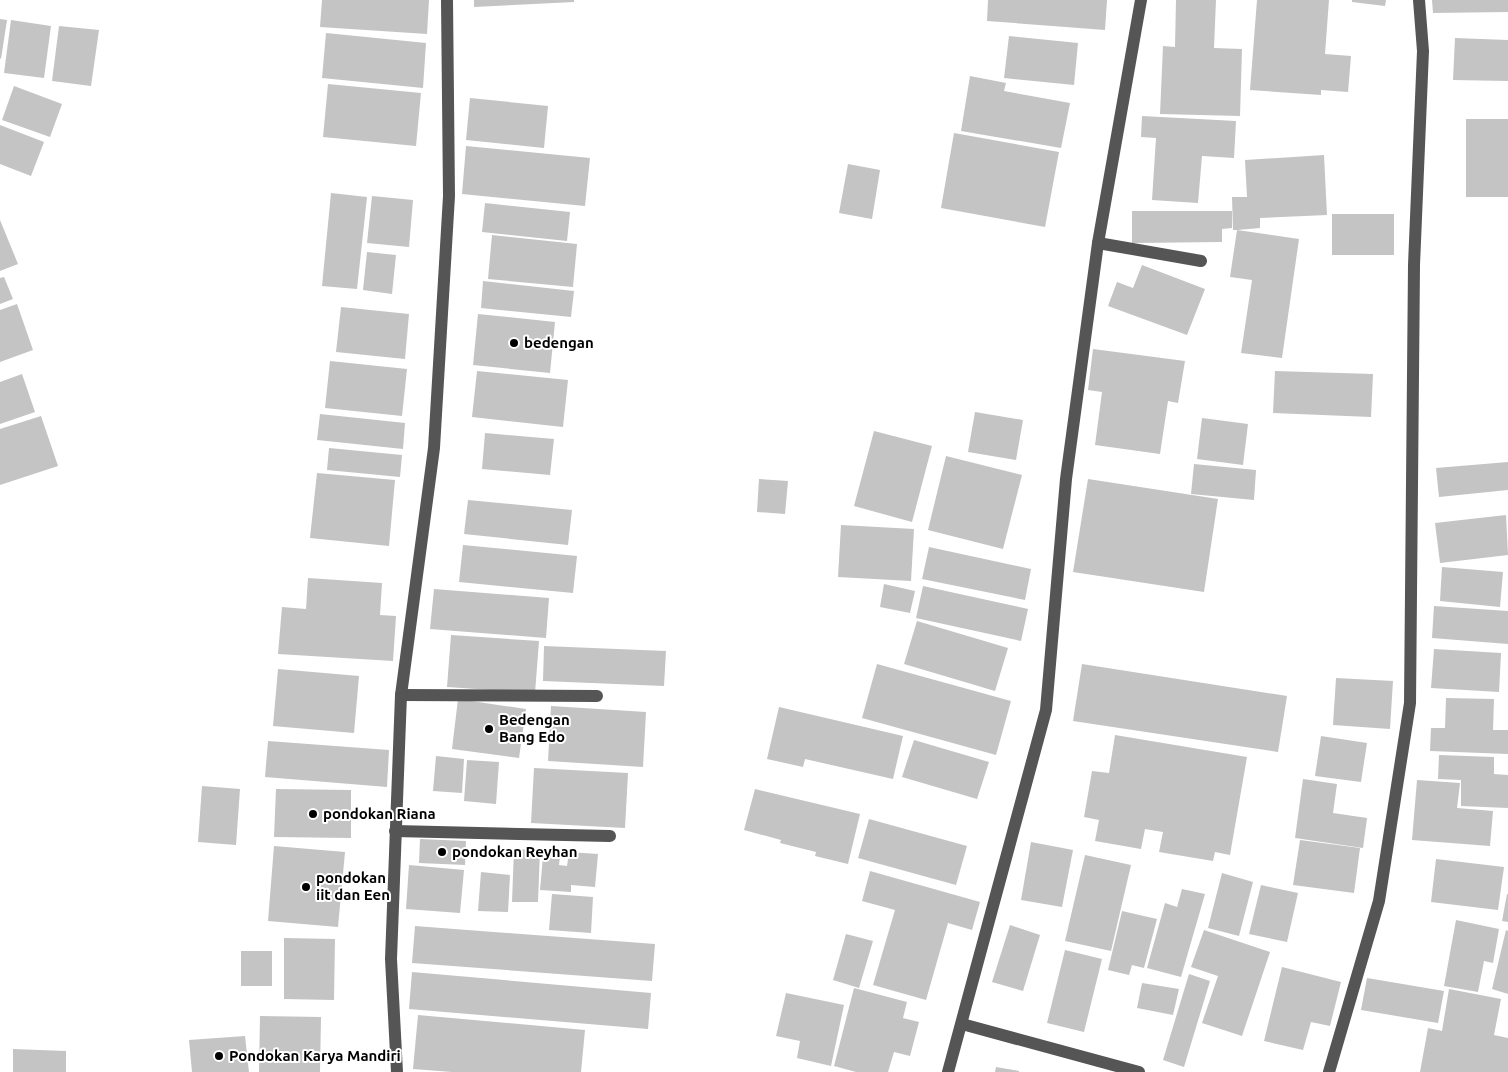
<svg xmlns="http://www.w3.org/2000/svg" width="1508" height="1072" font-family="Ubuntu,sans-serif">
	<style>
		.building { fill: #c4c4c4 }
		.lines { fill: none; stroke-linecap: round; stroke-linejoin: round }
		.minor { stroke: #555; stroke-width: 12 }
		.poi-dot { fill: #000; stroke: #fff; stroke-width: 2 }
		.labels { text-anchor: middle; stroke-width: 4; stroke-linejoin: round; paint-order: stroke }
		.poi-label { font-size: 15px; font-weight: bold; fill: #000; stroke: #fff; text-anchor: start }
	</style>
	<rect width="100%" height="100%" fill="#fff"/>
	<g class="building">
		<polygon points="322,0 429,0 427,34 320,27"/>
		<polygon points="474,0 574,0 574,2 474,7"/>
		<polygon points="988,0 1107,0 1105,30 987,21"/>
		<polygon points="1176,0 1216,0 1214,48 1242,49 1240,116 1160,114 1163,46 1175,47"/>
		<polygon points="1257,0 1329,0 1325,54 1351,56 1348,92 1321,90 1321,95 1250,90"/>
		<polygon points="1352,0 1386,0 1385,6 1352,2"/>
		<polygon points="1432,0 1508,0 1508,12 1433,13"/>
		<polygon points="0,19 7,20 1,59 0,58"/>
		<polygon points="11,20 51,26 44,78 4,73"/>
		<polygon points="59,26 99,30 91,86 52,81"/>
		<polygon points="326,33 426,43 423,88 322,78"/>
		<polygon points="1009,36 1078,43 1074,85 1004,78"/>
		<polygon points="1455,38 1508,40 1508,81 1453,80"/>
		<polygon points="970,76 1006,83 1004,91 1070,103 1061,148 961,131"/>
		<polygon points="328,84 421,93 416,146 323,137"/>
		<polygon points="14,86 62,104 50,137 2,120"/>
		<polygon points="470,98 548,106 544,148 466,140"/>
		<polygon points="1142,116 1236,121 1234,158 1202,156 1198,203 1152,200 1156,138 1141,137"/>
		<rect x="1466" y="119" width="42" height="78"/>
		<polygon points="0,125 44,142 31,176 0,164"/>
		<polygon points="954,133 1059,152 1045,227 941,208"/>
		<polygon points="466,146 590,158 585,206 462,194"/>
		<polygon points="1324,155 1327,215 1260,218 1260,228 1237,230 1299,239 1282,358 1241,353 1252,280 1230,277 1237,230 1233,230 1232,197 1247,197 1245,160"/>
		<polygon points="848,164 880,170 872,219 839,213"/>
		<polygon points="331,193 367,197 357,289 322,286"/>
		<polygon points="372,196 413,200 409,247 367,243"/>
		<polygon points="485,203 570,212 567,241 482,232"/>
		<polygon points="1132,211 1232,211 1232,228 1222,229 1222,242 1132,243"/>
		<rect x="1332" y="214" width="62" height="41"/>
		<polygon points="0,220 18,264 0,271"/>
		<polygon points="492,235 577,244 573,287 488,279"/>
		<polygon points="367,252 396,255 392,294 363,290"/>
		<polygon points="1142,265 1205,289 1187,335 1108,306 1117,282 1133,288"/>
		<polygon points="4,277 13,299 0,304 0,278"/>
		<polygon points="483,281 574,291 571,317 481,308"/>
		<polygon points="17,304 33,350 0,362 0,310"/>
		<polygon points="341,307 409,314 405,359 336,352"/>
		<polygon points="478,314 555,322 550,373 473,365"/>
		<polygon points="1093,349 1185,361 1178,403 1168,401 1160,454 1095,445 1102,392 1088,390"/>
		<polygon points="330,361 407,369 402,416 325,408"/>
		<polygon points="477,371 568,380 563,427 472,417"/>
		<polygon points="1275,371 1373,374 1371,417 1273,413"/>
		<polygon points="22,374 35,412 0,424 0,382"/>
		<polygon points="975,412 1023,420 1016,460 968,452"/>
		<polygon points="320,414 405,423 403,449 317,440"/>
		<polygon points="41,416 58,466 0,485 0,429"/>
		<polygon points="1202,418 1248,424 1243,465 1197,459"/>
		<polygon points="874,431 932,446 912,522 854,506"/>
		<polygon points="485,433 554,439 550,475 482,469"/>
		<polygon points="329,448 402,455 400,477 327,470"/>
		<polygon points="946,456 1022,475 1003,549 928,530"/>
		<polygon points="1508,462 1508,490 1439,497 1436,468"/>
		<polygon points="1194,464 1256,470 1254,500 1191,494"/>
		<polygon points="317,473 395,480 389,546 310,538"/>
		<polygon points="759,479 788,481 785,514 757,512"/>
		<polygon points="1088,479 1218,499 1204,592 1073,572"/>
		<polygon points="468,500 572,510 568,545 464,534"/>
		<polygon points="1506,515 1508,555 1440,563 1435,523"/>
		<polygon points="841,525 914,529 911,581 838,577"/>
		<polygon points="463,545 577,556 573,593 459,582"/>
		<polygon points="929,547 1031,569 1025,600 922,579"/>
		<polygon points="1442,567 1503,572 1500,607 1440,601"/>
		<polygon points="308,578 382,583 380,615 396,616 393,661 278,654 282,607 306,609"/>
		<polygon points="884,584 915,591 910,613 880,607"/>
		<polygon points="923,586 1028,609 1021,641 916,618"/>
		<polygon points="434,589 549,598 546,638 430,629"/>
		<polygon points="1434,606 1508,611 1508,644 1432,638"/>
		<polygon points="917,621 1008,648 995,691 904,664"/>
		<polygon points="451,635 539,641 535,693 447,687"/>
		<polygon points="544,646 666,651 664,686 543,681"/>
		<polygon points="1434,649 1501,653 1499,692 1431,688"/>
		<polygon points="877,664 1011,701 996,755 862,718"/>
		<polygon points="1082,664 1287,696 1278,752 1073,721"/>
		<polygon points="278,669 359,676 354,733 273,726"/>
		<polygon points="1336,678 1393,681 1390,729 1333,725"/>
		<polygon points="1446,698 1494,699 1493,730 1508,730 1508,754 1430,751 1431,728 1445,728"/>
		<polygon points="458,699 526,709 519,758 452,749"/>
		<polygon points="551,706 646,712 643,767 548,761"/>
		<polygon points="779,707 903,736 893,779 805,759 803,767 767,759"/>
		<polygon points="1115,735 1247,757 1230,855 1215,852 1213,861 1159,852 1163,832 1145,829 1141,849 1095,841 1099,820 1084,817 1092,771 1109,773"/>
		<polygon points="1321,736 1367,743 1361,782 1315,776"/>
		<polygon points="914,740 989,762 977,799 902,777"/>
		<polygon points="268,741 389,750 387,787 265,777"/>
		<polygon points="1439,755 1494,757 1494,774 1508,775 1508,808 1461,806 1461,780 1438,779"/>
		<polygon points="436,756 464,759 462,793 433,791"/>
		<polygon points="467,760 499,762 496,804 464,801"/>
		<polygon points="534,768 628,773 625,828 531,823"/>
		<polygon points="1303,779 1337,784 1333,813 1367,818 1363,848 1295,838"/>
		<polygon points="1417,780 1460,783 1457,808 1493,811 1490,846 1412,840"/>
		<polygon points="202,786 240,789 236,845 198,842"/>
		<polygon points="276,789 351,790 351,838 274,837"/>
		<polygon points="755,789 860,814 848,864 815,856 816,852 780,843 781,840 744,830"/>
		<polygon points="869,819 967,846 956,885 858,858"/>
		<polygon points="420,839 466,841 465,865 419,863"/>
		<polygon points="1300,840 1360,848 1354,893 1293,885"/>
		<polygon points="1031,842 1073,850 1062,907 1021,900"/>
		<polygon points="274,846 345,852 338,927 268,921"/>
		<polygon points="514,849 540,850 538,902 512,902"/>
		<polygon points="569,852 598,854 595,887 571,885 571,892 540,890 543,856 560,857 559,865 567,866"/>
		<polygon points="1085,855 1131,865 1111,951 1065,941"/>
		<polygon points="1436,859 1504,867 1498,910 1431,902"/>
		<polygon points="409,865 464,870 460,913 406,909"/>
		<polygon points="870,871 980,902 972,930 948,923 926,1000 873,985 895,910 862,901"/>
		<polygon points="481,872 510,875 508,912 478,911"/>
		<polygon points="1222,873 1253,882 1239,936 1208,928"/>
		<polygon points="1261,885 1298,893 1287,942 1249,934"/>
		<polygon points="1182,889 1205,894 1181,977 1147,968 1165,903 1177,907"/>
		<polygon points="552,894 593,897 591,933 549,930"/>
		<polygon points="1507,894 1508,894 1508,922 1502,921"/>
		<polygon points="1122,911 1157,919 1144,968 1132,965 1129,975 1108,970"/>
		<polygon points="1456,920 1499,929 1493,963 1484,961 1478,992 1444,986"/>
		<polygon points="1010,925 1040,935 1023,991 992,982"/>
		<polygon points="415,926 655,944 652,981 412,963"/>
		<polygon points="1204,930 1270,952 1242,1036 1202,1023 1218,976 1191,967"/>
		<polygon points="1506,930 1508,931 1508,994 1492,989"/>
		<polygon points="846,934 873,941 859,988 833,980"/>
		<polygon points="284,938 335,939 334,1000 284,999"/>
		<polygon points="1065,950 1102,959 1084,1032 1047,1023"/>
		<rect x="241" y="951" width="31" height="35"/>
		<polygon points="1282,967 1341,982 1330,1026 1311,1022 1303,1050 1264,1041"/>
		<polygon points="412,972 651,993 648,1029 409,1009"/>
		<polygon points="1189,974 1210,981 1184,1067 1163,1060"/>
		<polygon points="1367,978 1444,991 1438,1023 1361,1010"/>
		<polygon points="1142,983 1179,989 1173,1015 1137,1008"/>
		<polygon points="854,988 907,1002 903,1018 919,1022 910,1056 894,1052 888,1072 856,1072 834,1066"/>
		<polygon points="1449,989 1501,999 1494,1035 1508,1038 1508,1072 1420,1072 1428,1028 1442,1031"/>
		<polygon points="786,993 844,1005 831,1066 797,1058 800,1041 776,1036"/>
		<polygon points="418,1015 585,1030 581,1072 452,1072 413,1069"/>
		<polygon points="260,1016 321,1017 320,1072 259,1072"/>
		<polygon points="245,1036 249,1072 192,1072 189,1040"/>
		<polygon points="13,1049 66,1051 66,1072 13,1072"/>
		<polygon points="996,1067 1019,1071 1019,1072 995,1072"/>
	</g>
	<g class="lines">
		<g class="minor">
			<polyline points="1098,243 1201,261"/>
			<polyline points="401,695 597,696"/>
			<polyline points="395,831 610,836"/>
			<polyline points="962,1024 1139,1072"/>
			<polyline points="397,1072 391,959 401,695 434,448 449,196 447,0"/>
			<polyline points="948,1072 1046,710 1066,479 1098,243 1141,0"/>
			<polyline points="1329,1072 1379,901 1410,703 1414,265 1423,51 1419,0"/>
		</g>
	</g>
	<g class="poi-dot">
		<circle cx="514" cy="343" r="5"/>
		<circle cx="489" cy="729" r="5"/>
		<circle cx="313" cy="814" r="5"/>
		<circle cx="442" cy="852" r="5"/>
		<circle cx="306" cy="887" r="5"/>
		<circle cx="219" cy="1056" r="5"/>
	</g>
	<g class="labels">
		<g class="poi-label">
			<text x="524" y="348">bedengan</text>
			<text x="499" y="725">Bedengan<tspan x="499" dy="17">Bang Edo</tspan></text>
			<text x="323" y="819">pondokan Riana</text>
			<text x="452" y="857">pondokan Reyhan</text>
			<text x="316" y="883">pondokan<tspan x="316" dy="17">iit dan Een</tspan></text>
			<text x="229" y="1061">Pondokan Karya Mandiri</text>
		</g>
	</g>
</svg>
